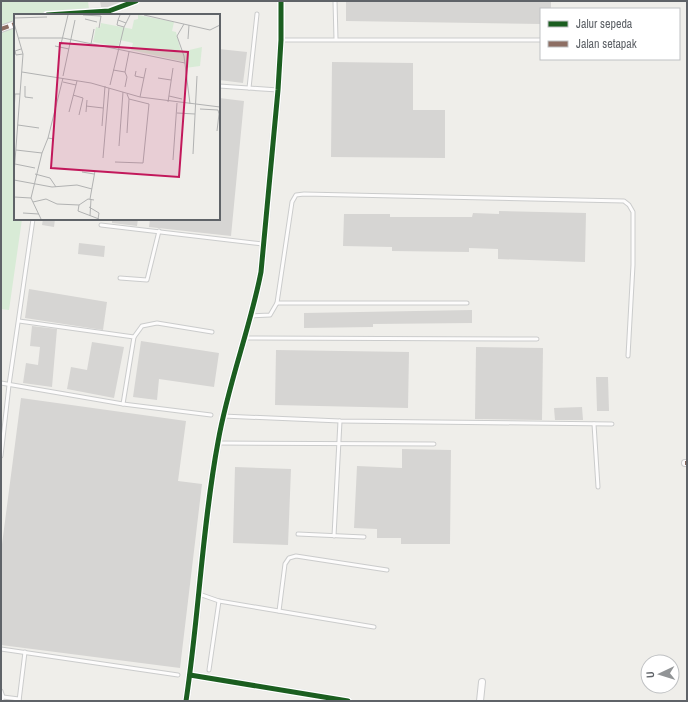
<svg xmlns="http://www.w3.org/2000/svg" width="688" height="702" font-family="'Archivo Narrow',sans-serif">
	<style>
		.green { fill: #d8ebd6 }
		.building { fill: #d6d5d3 }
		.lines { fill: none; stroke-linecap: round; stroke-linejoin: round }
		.lane-casing { stroke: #cbcccc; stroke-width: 5 }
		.street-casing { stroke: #cbcccc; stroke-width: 8 }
		.lane { stroke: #fdfcfc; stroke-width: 3 }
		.street { stroke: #fdfcfc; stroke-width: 6 }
		.quiet { stroke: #8d6e63; stroke-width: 4; stroke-dasharray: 8 4; stroke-linecap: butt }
		.cycleway-casing { stroke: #fff; stroke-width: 8 }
		.cycleway { stroke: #1b5e20; stroke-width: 5 }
		.inset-road { fill: none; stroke: #b1b2b2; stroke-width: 1 }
		.view { fill: #c2185b; fill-opacity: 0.15; stroke: #c2185b; stroke-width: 2 }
		.inset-edge { fill: none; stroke: #5f6368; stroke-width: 2 }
	</style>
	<rect width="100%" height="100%" fill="#efeeea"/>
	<polygon class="green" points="1,1 88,1 89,9 52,11 51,15 15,15 15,219 22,219 9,310 1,309"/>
	<g class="building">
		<polygon points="100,1 123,1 108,7 101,7"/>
		<polygon points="346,1 551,1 551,9 541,9 541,24 346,21"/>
		<polygon points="219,49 247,52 243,83 219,80"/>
		<polygon points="332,62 413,63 413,110 445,110 445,158 331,157"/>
		<polygon points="219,98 244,101 231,236 149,227 150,219 219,219"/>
		<polygon points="499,211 586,213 585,262 498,259 498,249 469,248 469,252 392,251 392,247 343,246 344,214 390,214 390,217 472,217 473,213 499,214"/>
		<polygon points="43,219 55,219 54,227 42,225"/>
		<polygon points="112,219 138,219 137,226 112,223"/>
		<polygon points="79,243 105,246 104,257 78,254"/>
		<polygon points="29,289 107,302 103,330 25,318"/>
		<polygon points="472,310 472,323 373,324 373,327 304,328 304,313"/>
		<polygon points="32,326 57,329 52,387 23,383 26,363 38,365 40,347 30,346"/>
		<polygon points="141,341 219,353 214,387 159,379 157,400 133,397"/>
		<polygon points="92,342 124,347 114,398 67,389 71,367 87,370"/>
		<polygon points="476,347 543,348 542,420 475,419"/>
		<polygon points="276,350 409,352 408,408 275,405"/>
		<polygon points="596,377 608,377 609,411 597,411"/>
		<polygon points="21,398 186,421 178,481 202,484 180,668 1,645 1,552"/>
		<polygon points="582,407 583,420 555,420 554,408"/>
		<polygon points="402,449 451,450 450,544 401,544 401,538 377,538 377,529 354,528 357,466 402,468"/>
		<polygon points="235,467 291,469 288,545 233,543"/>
	</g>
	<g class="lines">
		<g class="lane-casing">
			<g id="lane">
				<polyline points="335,1 336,39"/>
				<polyline points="281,40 541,40"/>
				<polyline points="219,86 278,90"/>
				<polyline points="249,88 257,14"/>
				<polyline points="101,225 263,244"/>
				<polyline points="120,278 147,280 159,231"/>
				<polyline points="277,303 467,303"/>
				<polyline points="251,316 270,315 277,303 292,202 296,195 304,194 624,201 629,205 633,212 633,265 628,356"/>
				<polyline points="19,321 134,337 123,404"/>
				<polyline points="134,337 142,326 157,323 212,332"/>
				<polyline points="244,338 537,339"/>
				<polyline points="1,383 123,404 211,415"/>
				<polyline points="223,416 340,421 612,424"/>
				<polyline points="594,424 598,487"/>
				<polyline points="217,443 434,444"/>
				<polyline points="1,456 9,385 33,219"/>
				<polyline points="298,534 364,537"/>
				<polyline points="334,536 340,421"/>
				<polyline points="199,594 219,601 374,627"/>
				<polyline points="279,611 285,564 289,558 296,556 387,570"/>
				<polyline points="1,649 178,675"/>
				<polyline points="209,670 219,601"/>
				<polyline points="1,691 3,697 1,701"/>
				<polyline points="3,697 19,699"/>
				<polyline points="19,701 25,652"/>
			</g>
		</g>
		<g class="street-casing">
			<g id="street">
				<polyline points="47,15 109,11 136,1"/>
				<polyline points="1,29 15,24"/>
				<polyline points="685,463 687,463"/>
				<polyline points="190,675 348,701"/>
				<path d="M186,701C199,615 202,528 218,442C228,384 250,329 261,272L278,90L281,40V1"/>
				<polyline points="480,701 482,682"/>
			</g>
		</g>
		<use href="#lane" class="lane"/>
		<use href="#street" class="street"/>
		<g class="quiet">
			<polyline points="1,29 15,24"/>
			<polyline points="685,463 687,463"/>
		</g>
		<g class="cycleway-casing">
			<g id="cycleway">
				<polyline points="47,15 109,11 136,1"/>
				<polyline points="190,675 348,701"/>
				<path d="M186,701C199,615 202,528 218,442C228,384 250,329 261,272L278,90L281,40V1"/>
			</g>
		</g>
		<use href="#cycleway" class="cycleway"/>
	</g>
	<g transform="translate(14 14)">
		<rect width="206" height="206" fill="#efeeea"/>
		<path d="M124,1L160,8L158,17L162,18L167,38L188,33L186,52L171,54V48L117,36L119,29L106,26L104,33L79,28L82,13L86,14L87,9L118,15L120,6L124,5Z" fill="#d8ebd6"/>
		<path class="inset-road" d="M69,1L87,2M106,1L104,6L112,9L116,1M130,1L196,16L206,11M0,4L33,3M71,5L83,8M104,6L103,11L110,13L112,9M0,9L9,40L0,160M170,10L163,22L170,42L176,90M85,14L87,2M5,24H49L171,49M174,25L175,11M47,28V30L54,1M77,30L80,15M41,32L55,35M7,35L1,37L2,41L9,40M99,56L111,58L115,38M122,57L121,62L130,64M8,58L77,69L126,83L206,93M49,62L61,6M144,64L157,66M49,68L62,71M96,71L110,13M11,72V83L19,84M111,73L113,63L111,58M59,81L69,84L65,101M155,82L168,85M126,83L132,54M154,88L159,54M72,92L89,94M186,95L204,96L205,100M0,98L1,80H6M55,98L63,67M72,98L73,86M163,99L181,100M4,111L25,114M88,112L91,72M203,117L205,100M113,119L115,85M34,124L49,64M105,132L109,78M2,136L28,139M179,140L183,62M89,144L95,74M159,146L163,89M101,148L129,149L135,90L115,85L113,80M1,150L21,154M68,158L80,160M21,160L36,164L42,173M0,166L38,173L63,171L78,175M0,183L17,184L28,139L34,124L40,125M17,184L27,205M76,185L81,157M19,188L32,185L43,190L65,191L64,197L85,205M65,191L74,185L80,186M75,193L85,199L84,205M9,199L25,200M76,202L77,185"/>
		<path class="view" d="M46,29L174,38L165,163L37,154Z"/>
		<rect width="206" height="206" class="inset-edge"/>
	</g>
	<rect width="688" height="702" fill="none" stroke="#5f6368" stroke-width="4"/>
	<rect x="540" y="8" width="140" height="52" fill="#ffffff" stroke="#bfc1c3"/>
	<rect x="548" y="21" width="20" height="6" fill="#1b5e20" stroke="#bfc1c3"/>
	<text x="576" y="28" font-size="12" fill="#5f6368">Jalur sepeda</text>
	<rect x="548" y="41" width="20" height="6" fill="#8d6e63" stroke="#bfc1c3"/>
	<text x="576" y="48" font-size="12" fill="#5f6368">Jalan setapak</text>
	<g transform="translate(660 674) rotate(266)"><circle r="19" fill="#ffffff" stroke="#bfc1c3"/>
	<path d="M0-3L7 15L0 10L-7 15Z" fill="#919496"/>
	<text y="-6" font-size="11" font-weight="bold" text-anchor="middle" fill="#5f6368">U</text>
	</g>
</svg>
